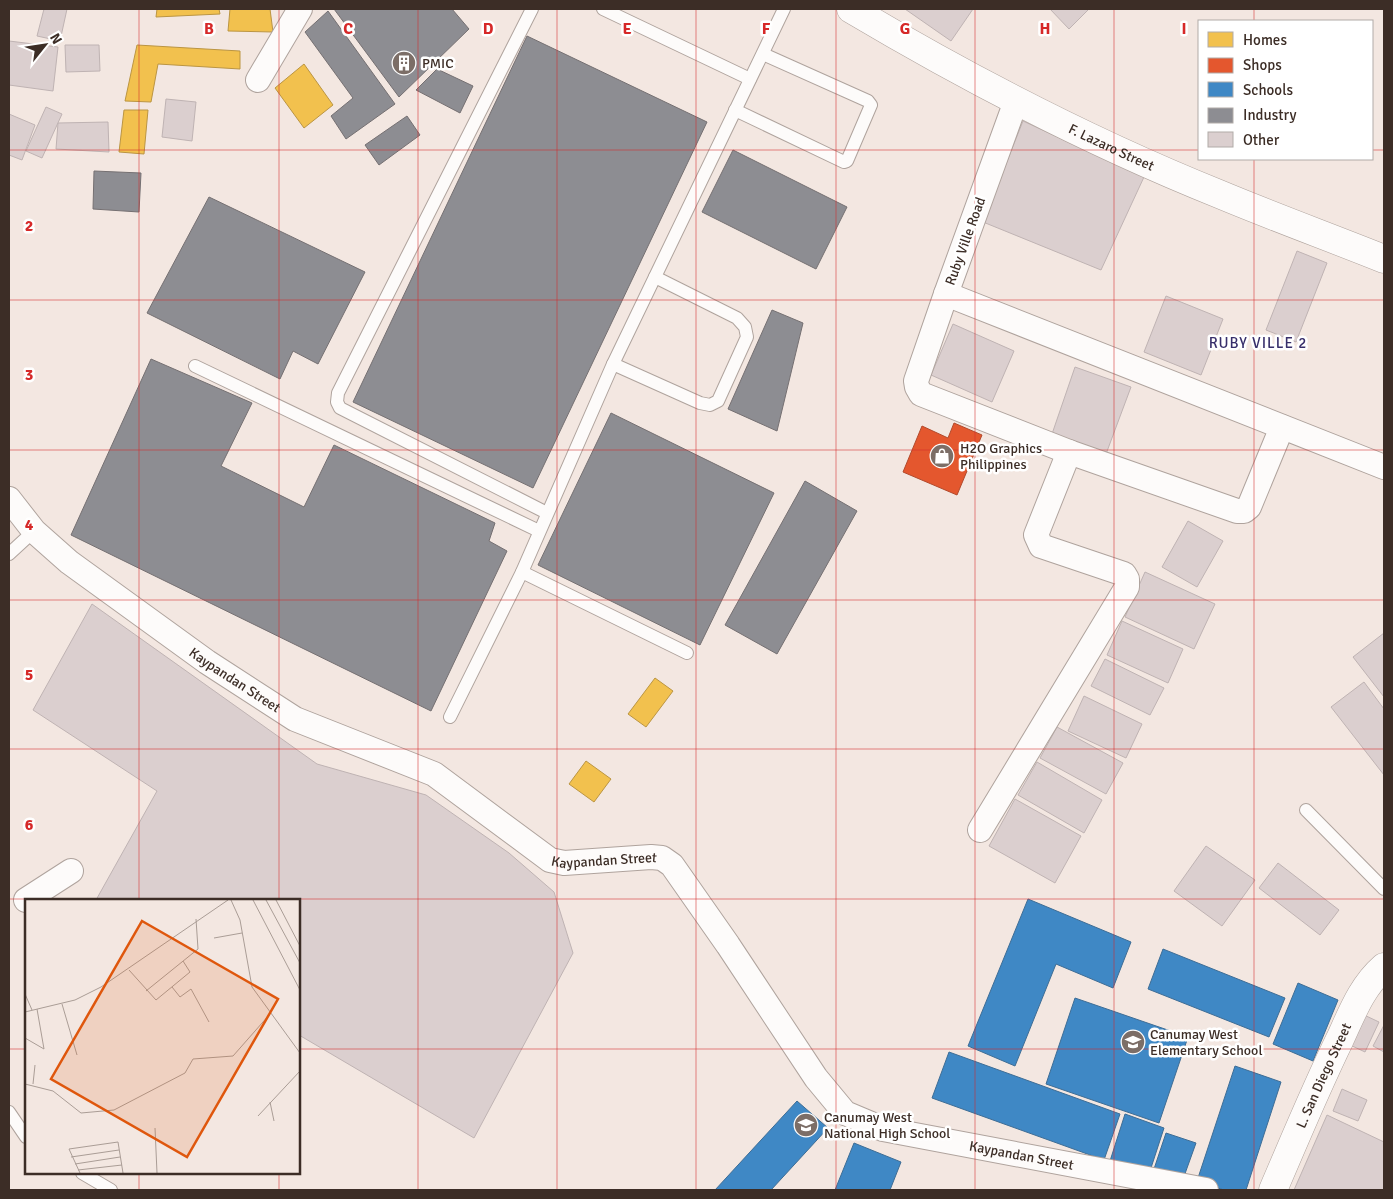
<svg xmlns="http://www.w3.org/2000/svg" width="1393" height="1199" font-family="Signika,sans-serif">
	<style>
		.homes { fill: #f2c14e; stroke: #bb9542 }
		.shops { fill: #e4572e; stroke: #b24a2c }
		.schools { fill: #3f88c5; stroke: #3e6d95 }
		.industry { fill: #8d8d92; stroke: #757072 }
		.building { fill: #dbcfcf; stroke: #bfb3b3 }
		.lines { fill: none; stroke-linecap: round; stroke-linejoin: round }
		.service-casing { stroke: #afa39d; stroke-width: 14 }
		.minor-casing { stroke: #afa39d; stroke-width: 26 }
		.tertiary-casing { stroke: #afa39d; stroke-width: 29 }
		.service { stroke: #fdfbfa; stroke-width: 12 }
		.minor { stroke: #fdfbfa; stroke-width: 24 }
		.tertiary { stroke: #fdfbfa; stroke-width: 28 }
		.grid { fill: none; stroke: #d62828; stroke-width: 1; stroke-opacity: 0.55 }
		.labels { text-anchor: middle; stroke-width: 5; stroke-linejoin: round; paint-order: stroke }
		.poi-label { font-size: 14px; fill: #3c2d26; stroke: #fff; text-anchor: start }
		.street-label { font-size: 14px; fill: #3c2d26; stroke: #fff }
		.neighbourhood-label { font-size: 15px; letter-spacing: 1px; fill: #372e6a; stroke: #fff }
		.inset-road { fill: none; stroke: #aa9d96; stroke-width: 1 }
		.view { fill: #df570d; fill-opacity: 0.15; stroke: #df570d; stroke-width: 2.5 }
		.inset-edge { fill: none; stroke: #3c2d26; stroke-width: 2.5 }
		.grid-label { font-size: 16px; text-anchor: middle; font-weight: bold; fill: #d62828; stroke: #fff; stroke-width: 5; stroke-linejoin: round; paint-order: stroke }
	</style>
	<rect width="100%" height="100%" fill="#f3e7e1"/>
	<g class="homes">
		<polygon points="157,9 219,9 220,14 156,17"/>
		<polygon points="230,9 270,9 273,32 228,31"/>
		<polygon points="137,45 240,51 240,69 158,64 151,102 125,101"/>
		<polygon points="304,64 333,105 304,128 275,88"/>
		<polygon points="124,110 148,110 144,154 119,152"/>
		<polygon points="655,678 673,691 646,727 628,714"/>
		<polygon points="586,761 611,779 594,802 569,784"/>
	</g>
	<polygon class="shops" points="954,423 982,435 957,495 903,472 922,426 948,438"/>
	<g class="schools">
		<polygon points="1028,899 1131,942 1113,988 1056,964 1015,1066 968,1046"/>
		<polygon points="1163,949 1285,998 1269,1037 1148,989"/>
		<polygon points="1298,983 1338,1000 1313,1061 1273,1044"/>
		<polygon points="1075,998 1188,1037 1159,1123 1046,1084"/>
		<polygon points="949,1052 1120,1114 1104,1160 932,1098"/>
		<polygon points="1235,1066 1281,1082 1246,1190 1224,1190 1197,1181"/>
		<polygon points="797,1101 828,1128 771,1190 715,1190"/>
		<polygon points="1125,1114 1164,1128 1149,1174 1110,1161"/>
		<polygon points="1166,1133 1196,1143 1182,1182 1153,1172"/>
		<polygon points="854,1143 901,1162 890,1190 835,1190"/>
	</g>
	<g class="industry">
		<polygon points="334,9 452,9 469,29 399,97"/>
		<polygon points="328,11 395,104 346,139 331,116 353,98 305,32"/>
		<polygon points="527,36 707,122 533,488 353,402"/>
		<polygon points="437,69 473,86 460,113 416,90"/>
		<polygon points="407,116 420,135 379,165 365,145"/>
		<polygon points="733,150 847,207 816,269 702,212"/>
		<polygon points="94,171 141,173 139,212 93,209"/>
		<polygon points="209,197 365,272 318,364 293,351 280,379 147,313"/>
		<polygon points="772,310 803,323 777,431 728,409"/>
		<polygon points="151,359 252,403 221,466 304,507 334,445 495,523 489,541 507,551 431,711 71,535"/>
		<polygon points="611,413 774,493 700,645 538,565"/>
		<polygon points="805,481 857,511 777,654 725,625"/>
	</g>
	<g class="building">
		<polygon points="44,9 67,9 60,41 37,36"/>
		<polygon points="905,9 973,9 951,41"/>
		<polygon points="1050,9 1089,9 1069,29"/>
		<polygon points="9,41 58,47 53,91 9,85"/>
		<polygon points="65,45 99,45 100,71 66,72"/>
		<polygon points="166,99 196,102 192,141 162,137"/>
		<polygon points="46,107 62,114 42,158 26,151"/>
		<polygon points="9,114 35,125 22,160 9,155"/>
		<polygon points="1023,121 1144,177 1101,270 983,222"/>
		<polygon points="108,122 109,152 56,149 58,123"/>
		<polygon points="1297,251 1327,263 1296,342 1266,330"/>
		<polygon points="1166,296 1223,319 1201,375 1144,352"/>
		<polygon points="953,324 1014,351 992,402 931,375"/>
		<polygon points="1075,367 1131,387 1106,454 1052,434"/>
		<polygon points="1188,521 1223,541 1197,587 1162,567"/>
		<polygon points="1145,572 1215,604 1194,649 1125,617"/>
		<polygon points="92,604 317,764 426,795 509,853 554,892 573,953 474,1138 299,1035 299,900 96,900 157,791 33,710"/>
		<polygon points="1122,621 1183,649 1168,683 1107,655"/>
		<polygon points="1384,633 1384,697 1353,657"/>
		<polygon points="1105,659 1164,688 1150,715 1091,686"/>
		<polygon points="1364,682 1384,709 1384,775 1331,707"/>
		<polygon points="1084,696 1142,724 1126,758 1068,731"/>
		<polygon points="1057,727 1123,763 1106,794 1040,758"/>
		<polygon points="1037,762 1102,800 1084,833 1018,795"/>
		<polygon points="1015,799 1081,836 1055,883 989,846"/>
		<polygon points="1206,846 1255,880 1222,926 1174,891"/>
		<polygon points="1278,863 1339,910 1320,935 1259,888"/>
		<polygon points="1362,1014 1379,1022 1365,1052 1348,1044"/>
		<polygon points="1384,1025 1384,1052 1373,1046"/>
		<polygon points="1342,1089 1367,1100 1358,1121 1333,1111"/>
		<polygon points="1327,1115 1384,1142 1384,1190 1294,1190"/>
	</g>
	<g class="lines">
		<g class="service-casing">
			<g id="service">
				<polyline points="532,9 338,393 337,402 340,408 547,513"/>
				<polyline points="603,9 750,79"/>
				<polyline points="735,110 844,162 847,161 871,105 868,101 763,54"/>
				<polyline points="613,364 700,403 710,405 718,401 747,337 745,327 737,318 655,277"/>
				<polyline points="195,366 539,531"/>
				<polyline points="9,554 34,531"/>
				<polyline points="522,572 687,653"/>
				<polyline points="450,717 522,572 613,364 784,9"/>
				<polyline points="1306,810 1384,889"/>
				<polyline points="9,1112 26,1137"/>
				<polyline points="82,1173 111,1190"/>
			</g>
		</g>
		<g class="minor-casing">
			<g id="minor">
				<polyline points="258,80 300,9"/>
				<polyline points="1016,101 946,294 916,381 917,387 921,394 1069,452 1237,511 1244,511 1249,507 1282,427"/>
				<polyline points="946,294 1384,467"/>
				<path id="s1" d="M9,499L34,531L69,562L207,662L295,719L434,774L550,860L564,863L651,857L662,858L672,865L728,945L816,1078L845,1113L883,1129L1206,1190"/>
				<polyline points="980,830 1127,587 1127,579 1124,574 1041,546 1036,535 1069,452"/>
				<polyline points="26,900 71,871"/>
			</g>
		</g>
		<g class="tertiary-casing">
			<g id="tertiary">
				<path id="s2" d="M851,9C969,79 1092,143 1219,194C1274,217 1329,237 1384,259"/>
				<path id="s3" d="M1273,1190C1295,1139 1316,1088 1340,1039C1352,1013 1362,986 1384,967"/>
			</g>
		</g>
		<use href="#service" class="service"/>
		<use href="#minor" class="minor"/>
		<use href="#tertiary" class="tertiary"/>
	</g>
	<path class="grid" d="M139,9V900M279,9V900M418,9V1190M557,9V1190M696,9V1190M836,9V1190M975,9V1190M1114,9V1190M1254,9V21M9,150H1199M1372,150H1384M1254,159V1190M9,300H1384M9,450H1384M9,600H1384M9,749H1384M9,899H1384M9,1049H26M299,1049H1384M139,1173V1190M279,1173V1190"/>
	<defs>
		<g id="building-disc" transform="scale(1.25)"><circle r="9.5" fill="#7c6e67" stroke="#fff"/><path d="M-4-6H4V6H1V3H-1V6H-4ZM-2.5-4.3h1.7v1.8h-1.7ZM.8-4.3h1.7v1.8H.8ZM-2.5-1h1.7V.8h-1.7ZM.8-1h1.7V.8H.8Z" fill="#fff"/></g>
		<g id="shop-disc" transform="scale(1.25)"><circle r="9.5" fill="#7c6e67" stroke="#fff"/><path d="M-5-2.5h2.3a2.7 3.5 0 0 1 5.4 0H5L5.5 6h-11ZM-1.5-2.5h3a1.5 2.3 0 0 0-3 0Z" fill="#fff"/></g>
		<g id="school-disc" transform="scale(1.25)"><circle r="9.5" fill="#7c6e67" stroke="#fff"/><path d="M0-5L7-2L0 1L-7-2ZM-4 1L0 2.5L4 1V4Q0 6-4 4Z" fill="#fff"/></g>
	</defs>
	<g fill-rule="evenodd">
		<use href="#building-disc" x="404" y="63"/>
		<use href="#shop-disc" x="942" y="456"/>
		<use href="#school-disc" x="1133" y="1042"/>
		<use href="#school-disc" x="806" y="1125"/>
	</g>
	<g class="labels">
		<g class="poi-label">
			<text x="422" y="68">PMIC</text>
			<text x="960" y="453">H2O Graphics<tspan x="960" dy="16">Philippines</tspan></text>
			<text x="1150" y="1039">Canumay West<tspan x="1150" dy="16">Elementary School</tspan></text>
			<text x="824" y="1122">Canumay West<tspan x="824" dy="16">National High School</tspan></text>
		</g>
		<g class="street-label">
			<text dy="5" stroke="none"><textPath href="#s2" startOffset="295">F. Lazaro Street</textPath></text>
			<text transform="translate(965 241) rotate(-70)" y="5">Ruby Ville Road</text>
			<text dy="5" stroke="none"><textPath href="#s1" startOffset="291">Kaypandan Street</textPath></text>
			<text dy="5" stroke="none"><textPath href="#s1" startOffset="711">Kaypandan Street</textPath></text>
			<text dy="5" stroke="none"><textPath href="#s3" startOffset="125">L. San Diego Street</textPath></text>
			<text dy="5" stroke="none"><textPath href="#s1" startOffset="1266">Kaypandan Street</textPath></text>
		</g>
		<g class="neighbourhood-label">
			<text x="1258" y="348">RUBY VILLE 2</text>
		</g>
	</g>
	<g transform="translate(25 899)">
		<rect width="275" height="275" fill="#f3e7e1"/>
		<path class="inset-road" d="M206,1L215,21L227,88L275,154M228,1L275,91M241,1L275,64M251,1L275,47M189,39L217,34M104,71L131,101L165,73L158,62M147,88L155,98L166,90L184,123M121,92L173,50L171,20M0,95L7,111M37,105L52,156M12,110L19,150M0,113L50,101L76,88L203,1M0,139L19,150M0,185L28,192L56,214L89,211L160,174L168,160L208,157L245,115M8,185L10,166M245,203L249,222M233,217L275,172M130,229L132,274M46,258L94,251M50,265L95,258M53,271L97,266M55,274L44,250L93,243L98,274"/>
		<path class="view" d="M117,22L253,100L162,258L26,180Z"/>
		<rect width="275" height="275" class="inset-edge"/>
	</g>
	<g class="grid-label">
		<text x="209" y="34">B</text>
		<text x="348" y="34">C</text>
		<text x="488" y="34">D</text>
		<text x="627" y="34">E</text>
		<text x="766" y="34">F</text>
		<text x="905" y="34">G</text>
		<text x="1045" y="34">H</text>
		<text x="1184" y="34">I</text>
		<text x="29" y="231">2</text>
		<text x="29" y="380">3</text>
		<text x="29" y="530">4</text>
		<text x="29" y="680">5</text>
		<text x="29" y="830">6</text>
	</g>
	<rect width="1393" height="1199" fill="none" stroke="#3c2d26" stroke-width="20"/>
	<rect x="1198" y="20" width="175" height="140" fill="#ffffff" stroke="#b1aba8"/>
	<rect x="1208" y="32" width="25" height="15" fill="#f2c14e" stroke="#b1aba8"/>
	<text x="1243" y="45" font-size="15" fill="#3c2d26">Homes</text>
	<rect x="1208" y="58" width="25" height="15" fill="#e4572e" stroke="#b1aba8"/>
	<text x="1243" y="70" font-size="15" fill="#3c2d26">Shops</text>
	<rect x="1208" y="82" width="25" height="15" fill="#3f88c5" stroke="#b1aba8"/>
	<text x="1243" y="95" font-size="15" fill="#3c2d26">Schools</text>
	<rect x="1208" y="108" width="25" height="15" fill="#8d8d92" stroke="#b1aba8"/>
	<text x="1243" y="120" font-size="15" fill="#3c2d26">Industry</text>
	<rect x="1208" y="132" width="25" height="15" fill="#dbcfcf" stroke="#b1aba8"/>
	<text x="1243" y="145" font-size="15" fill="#3c2d26">Other</text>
	<g transform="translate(45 45) rotate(60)" stroke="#ffffff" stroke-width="4" paint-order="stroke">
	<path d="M0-4L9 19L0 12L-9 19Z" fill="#3c2d26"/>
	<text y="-8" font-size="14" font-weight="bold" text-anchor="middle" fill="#3c2d26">N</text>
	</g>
</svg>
